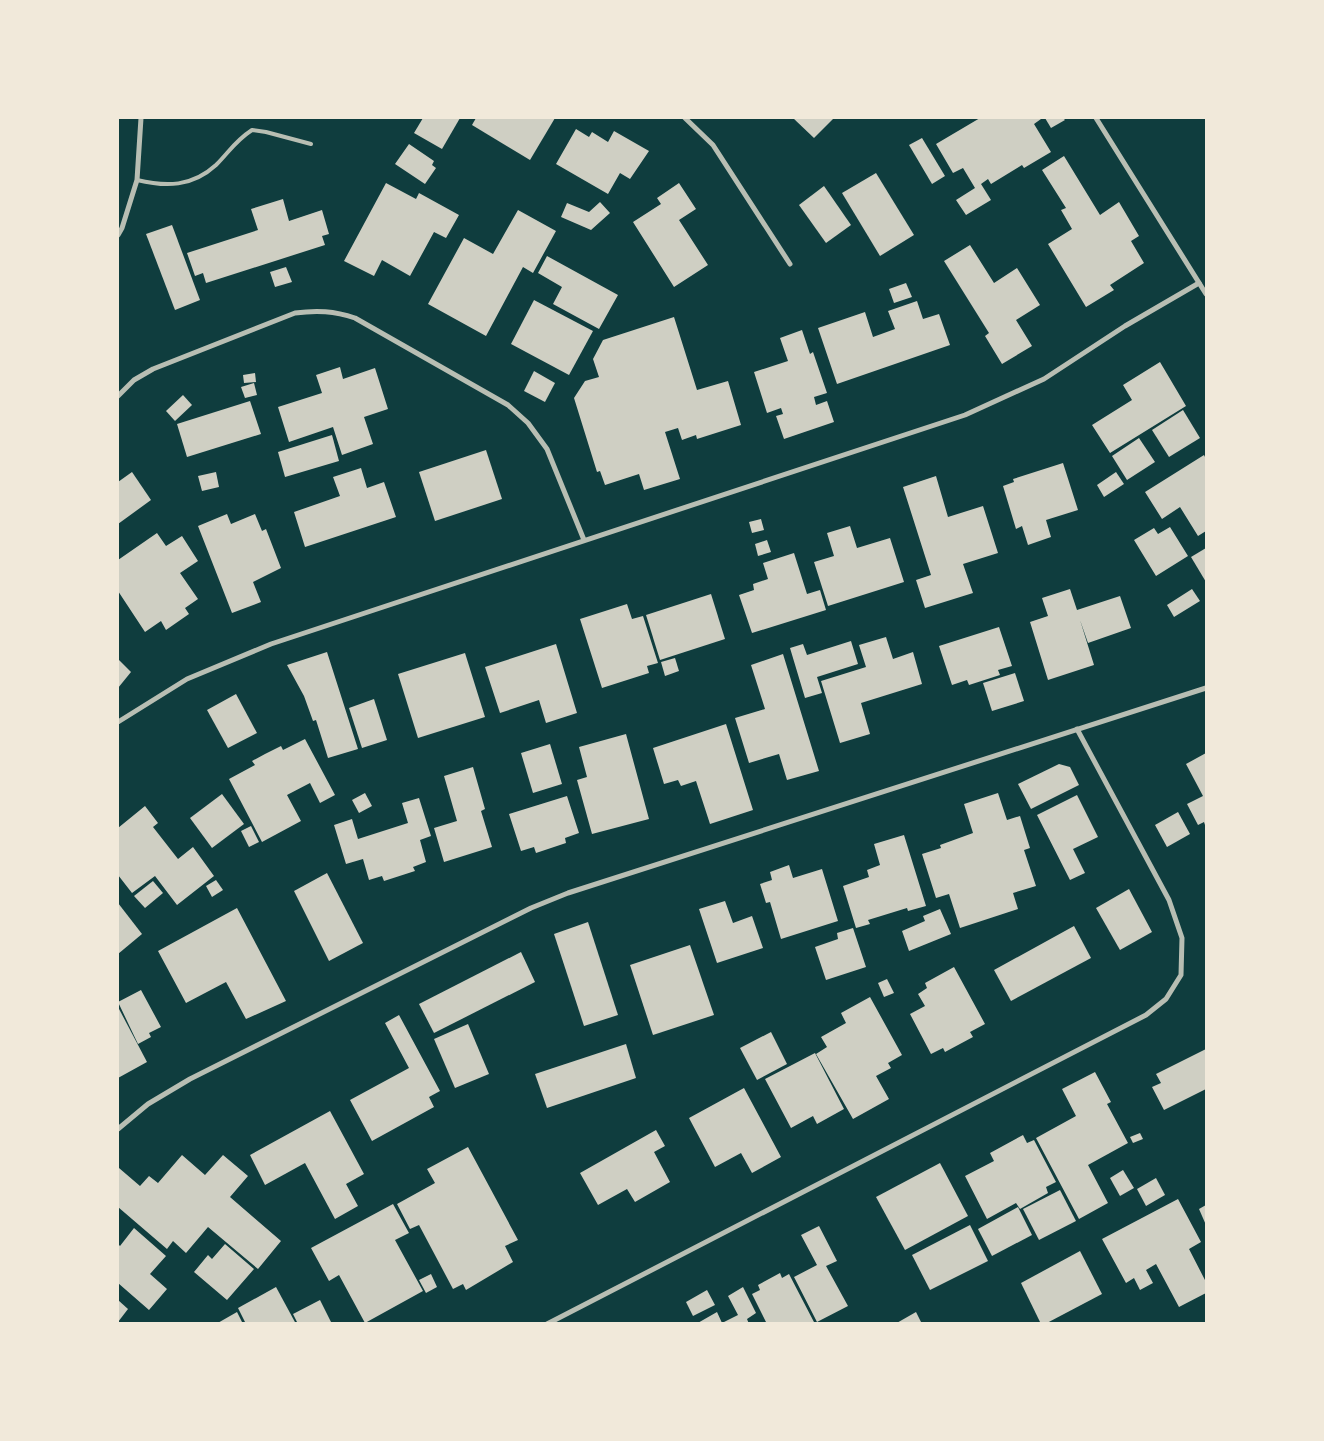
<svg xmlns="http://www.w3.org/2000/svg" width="1324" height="1441" font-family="Manrope,sans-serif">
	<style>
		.building { fill: #cfcfc3 }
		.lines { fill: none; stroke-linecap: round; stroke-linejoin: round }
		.service { stroke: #b8beb3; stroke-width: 4 }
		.minor { stroke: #b8beb3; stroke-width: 5 }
	</style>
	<rect width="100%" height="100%" fill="#0f3d3e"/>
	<g class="building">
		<polygon points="423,118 460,118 442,149 414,133"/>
		<polygon points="476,118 555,118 530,160 472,125"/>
		<polygon points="793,118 834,118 814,138"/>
		<polygon points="980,118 1040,118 1041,119 1034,124 1051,152 1024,168 1022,165 991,184 988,179 981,184 991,200 966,215 956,200 975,188 963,168 953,173 936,144"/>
		<polygon points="1045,118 1063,118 1065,120 1051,128"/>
		<polygon points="576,129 589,137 592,132 608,142 614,131 649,151 630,179 620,173 608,194 556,164"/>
		<polygon points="922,138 945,176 932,184 909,145"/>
		<polygon points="409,144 434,161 432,165 436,168 425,184 395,164"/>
		<polygon points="1064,156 1100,215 1119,202 1139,236 1131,241 1144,263 1110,285 1114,290 1086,307 1048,244 1072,229 1061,210 1066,208 1042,170"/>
		<polygon points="876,173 914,235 880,256 842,193"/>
		<polygon points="386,183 416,199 419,193 459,215 446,238 434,232 410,276 382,260 374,276 344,261"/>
		<polygon points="679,183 696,209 679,220 708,265 674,287 633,222 661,204 657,198"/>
		<polygon points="824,186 851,225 826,243 799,205"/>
		<polygon points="283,199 289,221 322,210 329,234 322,236 325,245 206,283 203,273 195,276 187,253 258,230 251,209"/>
		<polygon points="600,202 610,213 591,230 561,217 567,203 589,212"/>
		<polygon points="518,210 556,231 533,273 523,267 486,336 428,304 464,238 493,254"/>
		<polygon points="172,225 200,300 175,310 146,234"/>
		<polygon points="970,245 994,283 1017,268 1040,305 1016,320 1032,346 1002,364 985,336 989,333 944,261"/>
		<polygon points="547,256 618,295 599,329 553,304 562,287 538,273"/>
		<polygon points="286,267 292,282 275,287 270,272"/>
		<polygon points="906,283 912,297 894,303 889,289"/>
		<polygon points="534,300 593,331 569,375 511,344"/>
		<polygon points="917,301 923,319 939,314 950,345 837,384 818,328 865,312 873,337 895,329 888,311"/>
		<polygon points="674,317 697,390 728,381 741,425 697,439 696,435 682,440 678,428 665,432 680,479 644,490 639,474 605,485 600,471 597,472 574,398 585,381 599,377 593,359 603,340"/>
		<polygon points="802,330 810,354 813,352 827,393 814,397 816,405 827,401 834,422 784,439 776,416 783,414 781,408 767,413 754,372 788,361 780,338"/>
		<polygon points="1160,362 1186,406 1110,453 1092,425 1132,400 1123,385"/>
		<polygon points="340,367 343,379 375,368 388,409 364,417 373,444 342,455 333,427 289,442 278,407 322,393 316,375"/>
		<polygon points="534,371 555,383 545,402 524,391"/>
		<polygon points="255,373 256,382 244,383 243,375"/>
		<polygon points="254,383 257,395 245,398 241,387"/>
		<polygon points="183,395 192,405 175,421 166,411"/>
		<polygon points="250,401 261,434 187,457 177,424"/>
		<polygon points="1183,410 1200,438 1169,457 1152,430"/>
		<polygon points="332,435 339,461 285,477 278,452"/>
		<polygon points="1139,438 1155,462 1127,480 1112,456"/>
		<polygon points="486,450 502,499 435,521 419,472"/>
		<polygon points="1204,455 1206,459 1206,531 1198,536 1180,507 1162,519 1145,492"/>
		<polygon points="1063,463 1078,510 1046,520 1051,537 1028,545 1022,526 1016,529 1003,486 1014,482 1013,479"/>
		<polygon points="361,468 367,488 384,482 396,517 305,547 294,512 340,496 333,477"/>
		<polygon points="132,472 151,500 118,524 118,482"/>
		<polygon points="216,472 219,487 202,491 198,476"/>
		<polygon points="1116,472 1124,484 1104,497 1097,485"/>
		<polygon points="936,476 948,517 983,506 998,553 963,564 973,593 925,608 916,580 931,575 903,487"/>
		<polygon points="227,514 231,524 255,514 262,531 266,529 281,568 253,582 261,602 232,613 198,526"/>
		<polygon points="761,519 764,530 752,533 749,522"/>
		<polygon points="850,526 857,548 890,538 904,582 828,606 814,562 834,556 827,533"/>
		<polygon points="1170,527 1188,556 1156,576 1134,540 1154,528 1158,534"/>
		<polygon points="157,533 166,546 182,536 198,561 180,573 198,599 185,608 189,614 166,630 161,621 145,632 118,591 118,560"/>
		<polygon points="767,540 771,552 758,556 755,544"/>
		<polygon points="1206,548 1206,582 1191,557"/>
		<polygon points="794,553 807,594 820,590 826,610 752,633 739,595 754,590 753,584 768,579 763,563"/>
		<polygon points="1070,589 1077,610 1120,596 1131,628 1088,643 1080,620 1094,665 1048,680 1030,622 1048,616 1042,598"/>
		<polygon points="1192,589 1200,601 1174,617 1167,605"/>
		<polygon points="711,594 725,639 660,660 646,615"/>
		<polygon points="627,604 632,619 643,616 658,663 647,666 649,673 602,688 580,619"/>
		<polygon points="999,627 1012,666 998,670 1000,675 969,685 967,680 952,685 939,646"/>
		<polygon points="886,637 893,659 913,652 922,684 861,703 870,734 840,743 821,681 866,667 859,645"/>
		<polygon points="851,641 858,664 817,677 822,693 805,698 790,648 803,644 807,655"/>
		<polygon points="556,644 577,713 546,723 539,700 500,713 485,667"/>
		<polygon points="327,652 358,749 328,758 316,720 313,721 304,696 287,665"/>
		<polygon points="465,653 485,717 418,738 398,674"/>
		<polygon points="783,654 819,771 787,780 779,754 749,763 735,718 765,709 751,665"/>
		<polygon points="675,658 679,671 665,676 661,662"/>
		<polygon points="118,659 131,672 118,688"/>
		<polygon points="1015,673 1024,701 992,711 983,683"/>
		<polygon points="236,694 257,733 228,748 207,710"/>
		<polygon points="374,699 387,740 362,748 349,708"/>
		<polygon points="726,724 753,810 710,824 696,781 681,786 678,780 664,784 653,748"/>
		<polygon points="626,734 649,819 592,834 577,780 587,777 579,747"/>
		<polygon points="305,739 335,795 320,803 310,783 287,795 301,821 262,842 229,779 255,765 252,761 265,754 281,746 283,750"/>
		<polygon points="550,744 562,784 533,793 521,753"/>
		<polygon points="1206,753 1206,828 1204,822 1198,825 1187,804 1203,796 1186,764"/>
		<polygon points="1059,764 1070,767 1079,785 1031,809 1018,784"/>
		<polygon points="473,767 485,809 481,811 492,847 444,862 434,828 457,821 444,776"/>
		<polygon points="365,793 372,806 359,813 352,800"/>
		<polygon points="998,793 1007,820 1020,816 1030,848 1024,850 1036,886 1013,893 1018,909 960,928 949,894 936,898 922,854 941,848 940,845 973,833 964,804"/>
		<polygon points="222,794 244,824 212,848 190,818"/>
		<polygon points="1077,795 1098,837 1073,849 1085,873 1070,880 1037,815"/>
		<polygon points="567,796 579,833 565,838 566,843 536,853 534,847 521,851 509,814"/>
		<polygon points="419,798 431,836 420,840 426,862 413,867 415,871 384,881 382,876 369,880 363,859 346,864 334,825 352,819 358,839 408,823 402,803"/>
		<polygon points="145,806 158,823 153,827 178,859 193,847 214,876 177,905 155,876 132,893 118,875 118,828"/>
		<polygon points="1178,812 1190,834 1167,847 1155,825"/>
		<polygon points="251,826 259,842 249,847 241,831"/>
		<polygon points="904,835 926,906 908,911 907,908 868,920 870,924 856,928 843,886 869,877 867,870 880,865 874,844"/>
		<polygon points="789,865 793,878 822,869 838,921 781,939 770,902 766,903 760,884 772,880 770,872"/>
		<polygon points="327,873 363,943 329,961 294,891"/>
		<polygon points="216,880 223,890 212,897 206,886"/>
		<polygon points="153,881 163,893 145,908 134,896"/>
		<polygon points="1129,889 1152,932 1120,950 1096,908"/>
		<polygon points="725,901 733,923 752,916 763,948 717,963 699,909"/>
		<polygon points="118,903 142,934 118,954"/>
		<polygon points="237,908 286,1001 246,1019 226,982 186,1003 158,951"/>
		<polygon points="940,909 951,934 909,951 902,931 925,921 923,916"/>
		<polygon points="588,922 618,1015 584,1026 554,934"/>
		<polygon points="1074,926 1091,958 1011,1001 994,970"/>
		<polygon points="853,928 866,967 826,980 815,947 838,939 837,933"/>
		<polygon points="690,945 714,1015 653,1035 630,965"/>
		<polygon points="521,952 535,982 434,1033 419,1004"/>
		<polygon points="954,967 985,1024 970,1032 973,1037 945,1052 943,1048 931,1054 910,1014 925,1006 918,994 927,988 925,983"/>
		<polygon points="887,979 894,993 884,997 878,983"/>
		<polygon points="141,990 161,1027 149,1033 151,1037 138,1044 118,1002"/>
		<polygon points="870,997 902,1055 888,1063 891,1068 876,1076 889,1099 853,1119 816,1054 827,1047 821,1037 846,1023 841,1013"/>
		<polygon points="118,1007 147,1062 118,1078"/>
		<polygon points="399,1015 440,1091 429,1097 434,1107 372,1141 350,1100 409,1068 385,1023"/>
		<polygon points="468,1024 489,1074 455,1088 434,1039"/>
		<polygon points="771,1032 787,1064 757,1080 740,1048"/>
		<polygon points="626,1044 636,1078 547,1108 535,1074"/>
		<polygon points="1206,1049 1206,1089 1164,1110 1152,1087 1161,1083 1156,1074"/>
		<polygon points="815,1053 844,1109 817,1124 813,1116 791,1128 765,1079"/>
		<polygon points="1095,1072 1111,1102 1107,1104 1128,1143 1088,1165 1108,1203 1079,1219 1036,1138 1076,1116 1062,1089"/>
		<polygon points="744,1088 781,1157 752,1173 741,1153 715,1167 689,1118"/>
		<polygon points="330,1111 364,1174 346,1184 358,1206 335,1219 305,1163 265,1185 250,1155"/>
		<polygon points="656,1130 665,1146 654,1152 670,1182 635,1202 627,1189 598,1205 580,1173"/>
		<polygon points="1140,1133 1143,1139 1133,1143 1130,1137"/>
		<polygon points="1023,1135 1027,1143 1034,1140 1056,1182 1046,1187 1048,1193 1020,1209 1016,1203 987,1219 965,1176 994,1161 990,1153"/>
		<polygon points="468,1147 518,1240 505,1246 513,1262 466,1290 463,1284 453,1289 419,1225 410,1229 397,1204 435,1183 427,1169"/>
		<polygon points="182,1155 205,1175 223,1155 248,1176 230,1197 281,1241 258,1269 208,1227 186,1253 173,1241 167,1249 118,1207 119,1168 140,1186 149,1176 158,1183"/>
		<polygon points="940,1163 968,1216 905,1250 876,1197"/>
		<polygon points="1123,1170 1134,1188 1120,1196 1110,1178"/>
		<polygon points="1156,1178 1165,1195 1146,1206 1137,1189"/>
		<polygon points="1060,1190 1076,1221 1039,1240 1023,1209"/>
		<polygon points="1178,1199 1201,1242 1189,1249 1206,1282 1206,1293 1179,1307 1156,1264 1146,1270 1153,1283 1140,1290 1134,1278 1126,1283 1102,1239"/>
		<polygon points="393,1204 409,1233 395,1240 423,1291 365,1323 339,1275 329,1281 311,1248"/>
		<polygon points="1206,1205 1206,1225 1199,1209"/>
		<polygon points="1018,1207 1032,1235 992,1256 978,1229"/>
		<polygon points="970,1225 988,1261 930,1290 912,1255"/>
		<polygon points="819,1226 837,1261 826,1266 848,1306 817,1322 794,1277 817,1265 801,1235"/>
		<polygon points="134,1228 166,1256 150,1274 167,1289 149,1310 118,1283 118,1244 120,1246"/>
		<polygon points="225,1244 254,1269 227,1300 194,1272 208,1255 212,1259"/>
		<polygon points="1080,1251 1102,1294 1045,1324 1041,1324 1021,1283"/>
		<polygon points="780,1273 782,1278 789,1274 815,1324 767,1324 752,1294 760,1290 758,1285"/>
		<polygon points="431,1274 437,1287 426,1293 419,1280"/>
		<polygon points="276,1287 296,1324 246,1324 238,1308"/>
		<polygon points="743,1287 756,1313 747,1319 749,1324 696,1324 717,1312 722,1323 738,1315 728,1296"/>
		<polygon points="707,1290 715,1305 693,1316 686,1302"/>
		<polygon points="118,1300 128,1309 118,1322"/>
		<polygon points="320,1300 332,1324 298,1324 293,1314"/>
		<polygon points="237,1312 243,1324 216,1324"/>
		<polygon points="916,1312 922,1324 895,1324"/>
	</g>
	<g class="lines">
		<path class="service" d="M137,180C166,187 192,187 216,165C229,152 235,141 252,130L266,132L311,144"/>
		<g class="minor">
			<polyline points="685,118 713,145 790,264"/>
			<polyline points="1096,118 1206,294"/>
			<polyline points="118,235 122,228 137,180 141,118"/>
			<path d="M118,396L134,380L153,369L295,313C317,310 334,311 355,318L508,405L528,423L547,449L584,540"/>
			<polyline points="118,722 187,679 271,644 965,415 1044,379 1125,326 1199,283"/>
			<polyline points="118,1129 148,1104 190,1079 531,908 568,893 1206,688"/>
			<polyline points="547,1324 1146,1015 1166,999 1181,975 1182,938 1169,900 1077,729"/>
		</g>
	</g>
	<rect width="1324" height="1441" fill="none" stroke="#f1e9da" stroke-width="238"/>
</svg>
